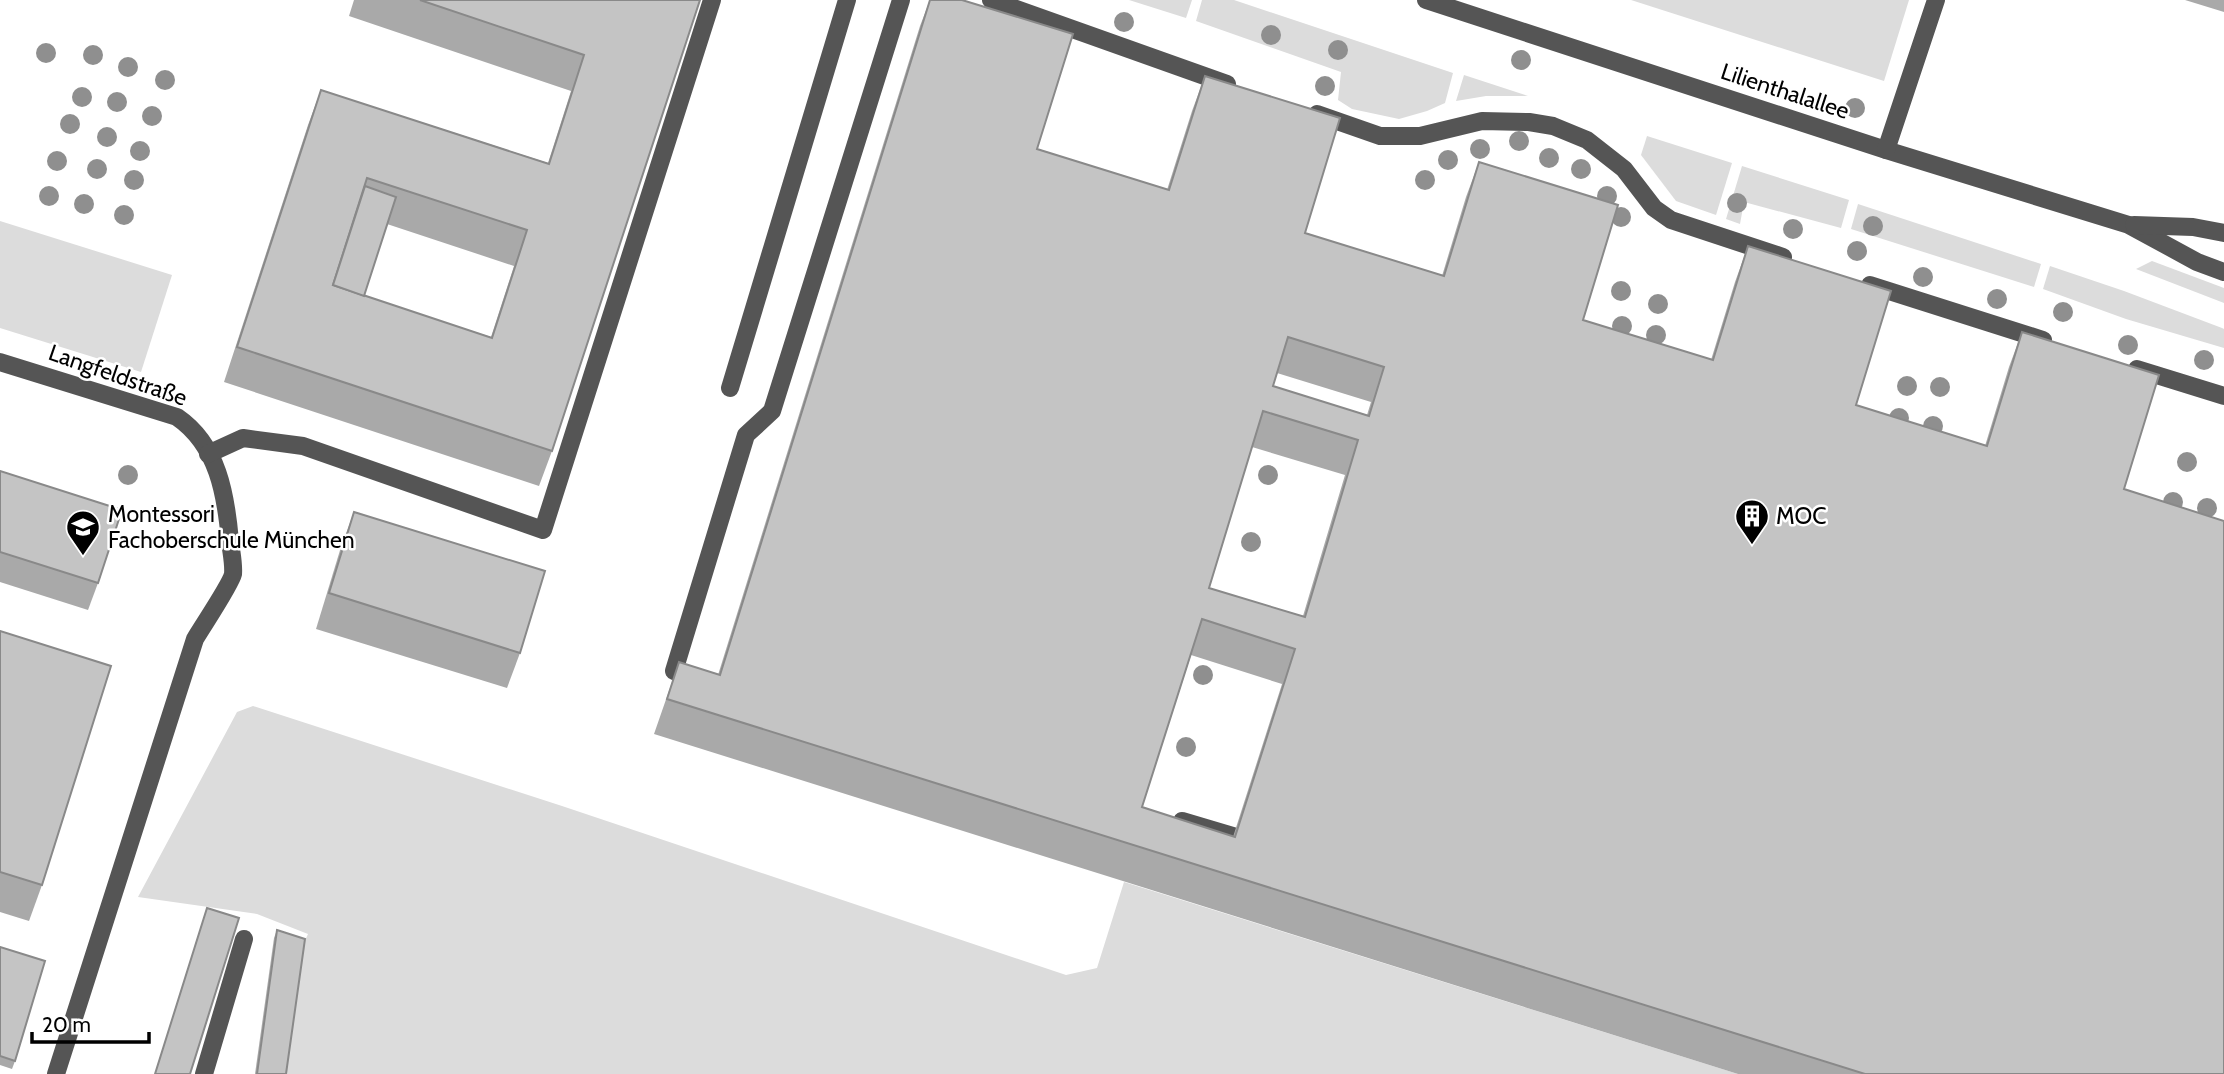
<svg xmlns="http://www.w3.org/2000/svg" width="2224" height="1074" font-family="Cabin,sans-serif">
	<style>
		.green { fill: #dcdcdc }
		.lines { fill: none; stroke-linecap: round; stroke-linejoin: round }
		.minor { stroke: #555; stroke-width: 18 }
		.tree { fill: #8f8f8f }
		.wall { fill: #a9a9a9; fill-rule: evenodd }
		.building { fill: #c4c4c4; stroke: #898989; stroke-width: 2; fill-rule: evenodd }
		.labels { text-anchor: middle; stroke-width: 5; stroke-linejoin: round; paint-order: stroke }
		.street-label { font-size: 23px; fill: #000; stroke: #fff }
		.poi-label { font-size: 23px; fill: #000; stroke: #fff; text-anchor: start }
	</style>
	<rect width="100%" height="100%" fill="#fff"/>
	<g class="green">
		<polygon points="1129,0 1192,0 1186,18"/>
		<polygon points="1202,0 1234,0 1453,73 1445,103 1427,111 1399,119 1352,109 1338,100 1341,72 1196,21"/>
		<polygon points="1631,0 1909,0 1884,81"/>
		<polygon points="1464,75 1528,96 1486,96 1456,101"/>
		<polygon points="1647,136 1732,163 1716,215 1676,201 1641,155"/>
		<polygon points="1742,166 1849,200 1841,228 1744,202 1740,224 1726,219"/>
		<polygon points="1858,204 2041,264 2034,287 1851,229"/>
		<polygon points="0,221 172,275 141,372 0,328"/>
		<polygon points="2152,261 2224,288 2224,303 2136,269"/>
		<polygon points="2050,266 2124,291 2222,328 2224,329 2224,348 2126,319 2043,289"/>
		<polygon points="253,706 562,806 1066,975 1097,968 1124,882 1738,1074 284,1074 302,947 308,934 257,914 138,897 237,712"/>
	</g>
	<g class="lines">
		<g class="minor">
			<polyline points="991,0 1227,84"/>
			<polyline points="1426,0 1886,150 2129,225 2197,262 2224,272"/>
			<polyline points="1317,114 1380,136 1420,136 1482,121 1529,122 1553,126 1587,140 1624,169 1654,208 1671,220 1783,257"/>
			<polyline points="1886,150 1936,0"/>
			<polyline points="2134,225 2193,227 2224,233"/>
			<polyline points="1870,285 2043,340"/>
			<path d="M0,362L177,417C218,445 226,495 230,541C231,551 234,564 233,574C231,584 202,627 195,639L56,1074"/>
			<polyline points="2137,369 2224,396"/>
			<polyline points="730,388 847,0"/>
			<polyline points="208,454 243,438 303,446 543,530 712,0"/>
			<polyline points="699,678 674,671 746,435 772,411 901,0"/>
			<polyline points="1182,821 1256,843"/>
			<polyline points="204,1074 244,939"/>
		</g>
	</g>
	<g class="tree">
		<circle cx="1124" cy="22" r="10"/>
		<circle cx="1271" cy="35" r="10"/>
		<circle cx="1338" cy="50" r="10"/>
		<circle cx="46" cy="53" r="10"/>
		<circle cx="93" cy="55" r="10"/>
		<circle cx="1521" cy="60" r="10"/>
		<circle cx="128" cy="67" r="10"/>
		<circle cx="165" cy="80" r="10"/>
		<circle cx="1325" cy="86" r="10"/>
		<circle cx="82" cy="97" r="10"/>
		<circle cx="117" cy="102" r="10"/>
		<circle cx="1855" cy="108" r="10"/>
		<circle cx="152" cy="116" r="10"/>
		<circle cx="70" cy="124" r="10"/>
		<circle cx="107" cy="137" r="10"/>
		<circle cx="1519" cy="141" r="10"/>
		<circle cx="1480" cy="149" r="10"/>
		<circle cx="140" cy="151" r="10"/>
		<circle cx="1549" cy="158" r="10"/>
		<circle cx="1448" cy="160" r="10"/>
		<circle cx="57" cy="161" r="10"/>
		<circle cx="97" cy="169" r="10"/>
		<circle cx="1581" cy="169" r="10"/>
		<circle cx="134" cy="180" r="10"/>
		<circle cx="1425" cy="180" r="10"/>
		<circle cx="49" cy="196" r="10"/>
		<circle cx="1607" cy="196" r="10"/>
		<circle cx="1737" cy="203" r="10"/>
		<circle cx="84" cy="204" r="10"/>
		<circle cx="124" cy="215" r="10"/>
		<circle cx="1621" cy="217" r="10"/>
		<circle cx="1873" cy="226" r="10"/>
		<circle cx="1793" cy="229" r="10"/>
		<circle cx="1857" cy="251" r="10"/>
		<circle cx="1923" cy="277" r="10"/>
		<circle cx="1621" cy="291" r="10"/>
		<circle cx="1997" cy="299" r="10"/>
		<circle cx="1658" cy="304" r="10"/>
		<circle cx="2063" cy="312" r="10"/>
		<circle cx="1622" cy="326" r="10"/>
		<circle cx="1656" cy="335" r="10"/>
		<circle cx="2128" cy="345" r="10"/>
		<circle cx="2204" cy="360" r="10"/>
		<circle cx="1907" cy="386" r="10"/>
		<circle cx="1940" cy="387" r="10"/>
		<circle cx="1899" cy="418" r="10"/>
		<circle cx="1933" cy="426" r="10"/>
		<circle cx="2187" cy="462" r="10"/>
		<circle cx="128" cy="475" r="10"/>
		<circle cx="1268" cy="475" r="10"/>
		<circle cx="2173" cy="502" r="10"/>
		<circle cx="2207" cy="508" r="10"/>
		<circle cx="1251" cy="542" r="10"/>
		<circle cx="1203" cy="675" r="10"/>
		<circle cx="1186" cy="747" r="10"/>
	</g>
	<g class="wall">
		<path d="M354,0H700L552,451L539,486L224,382L308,125L321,90L548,163L571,91L349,16ZM387,224L514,266L491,337L364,296Z"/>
		<path d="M930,0L1037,149L1167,190L1192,111L1205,76L1305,233L1442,276L1466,197L1479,162L1583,320L1711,360L1735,282L1748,246L1856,405L1985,446L2009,367L2022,332L2124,489L2224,1074H1738L654,734L679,662L718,675L920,26ZM1277,373L1371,402L1367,415L1273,386ZM1252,447L1345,475L1303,616L1209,588ZM1191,655L1282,684L1233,837L1142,807Z"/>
		<polygon points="2185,0 2224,0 2224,12"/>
		<polygon points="0,471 98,583 88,610 0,582"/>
		<polygon points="354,512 520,653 507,688 316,629 341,547"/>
		<polygon points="0,631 42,885 29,921 0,912"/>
		<polygon points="277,930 286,1074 255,1074 274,938"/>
		<polygon points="0,947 15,1061 12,1069 0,1065"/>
	</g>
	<g class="building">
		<path d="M420,0H700L552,451L237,347L321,90L549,164L584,55ZM367,178L527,230L492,338L333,285Z"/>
		<path d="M930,0H962L1073,34L1037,149L1169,190L1205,76L1340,118L1305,233L1444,276L1479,162L1618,205L1583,320L1713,360L1748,246L1891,291L1856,405L1987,446L2022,332L2159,375L2124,489L2224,521V1074H1865L667,699L679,662L720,675ZM1288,337L1384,367L1369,416L1273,386ZM1263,411L1358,440L1305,617L1209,588ZM1202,619L1295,649L1235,837L1142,807Z"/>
		<polygon points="365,186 396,197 364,296 333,285"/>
		<polygon points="0,471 122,510 98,583 0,552"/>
		<polygon points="354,512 545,571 520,653 329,593"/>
		<polygon points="0,631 111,666 42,885 0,872"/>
		<polygon points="207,908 239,918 190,1074 155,1074"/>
		<polygon points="277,930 305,939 286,1074 257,1074"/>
		<polygon points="0,947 45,961 15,1061 0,1056"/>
	</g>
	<defs>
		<g id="building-pin" transform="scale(1.75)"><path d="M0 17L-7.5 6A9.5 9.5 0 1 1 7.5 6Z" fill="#000" stroke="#fff"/><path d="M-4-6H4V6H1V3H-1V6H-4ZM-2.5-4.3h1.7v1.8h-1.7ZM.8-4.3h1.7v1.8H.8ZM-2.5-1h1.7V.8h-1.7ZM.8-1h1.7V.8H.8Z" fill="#fff"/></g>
		<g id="school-pin" transform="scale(1.75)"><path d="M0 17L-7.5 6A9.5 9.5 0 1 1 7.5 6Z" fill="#000" stroke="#fff"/><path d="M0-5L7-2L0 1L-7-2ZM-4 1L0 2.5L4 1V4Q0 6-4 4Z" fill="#fff"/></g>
	</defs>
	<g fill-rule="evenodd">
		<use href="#building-pin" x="1752" y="516"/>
		<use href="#school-pin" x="83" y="527"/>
	</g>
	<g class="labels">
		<g class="street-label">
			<text transform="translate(1785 91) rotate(18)" y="8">Lilienthalallee</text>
			<text transform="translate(118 375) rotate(19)" y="8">Langfeldstraße</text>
		</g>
		<g class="poi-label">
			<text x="108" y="522">Montessori<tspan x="108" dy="26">Fachoberschule München</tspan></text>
			<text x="1776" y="524">MOC</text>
		</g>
	</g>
	<path d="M32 1032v10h117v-10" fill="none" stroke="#000000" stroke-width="3.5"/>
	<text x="42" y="1032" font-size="21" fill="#000000" stroke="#ffffff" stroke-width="5" paint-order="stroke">20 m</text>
</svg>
